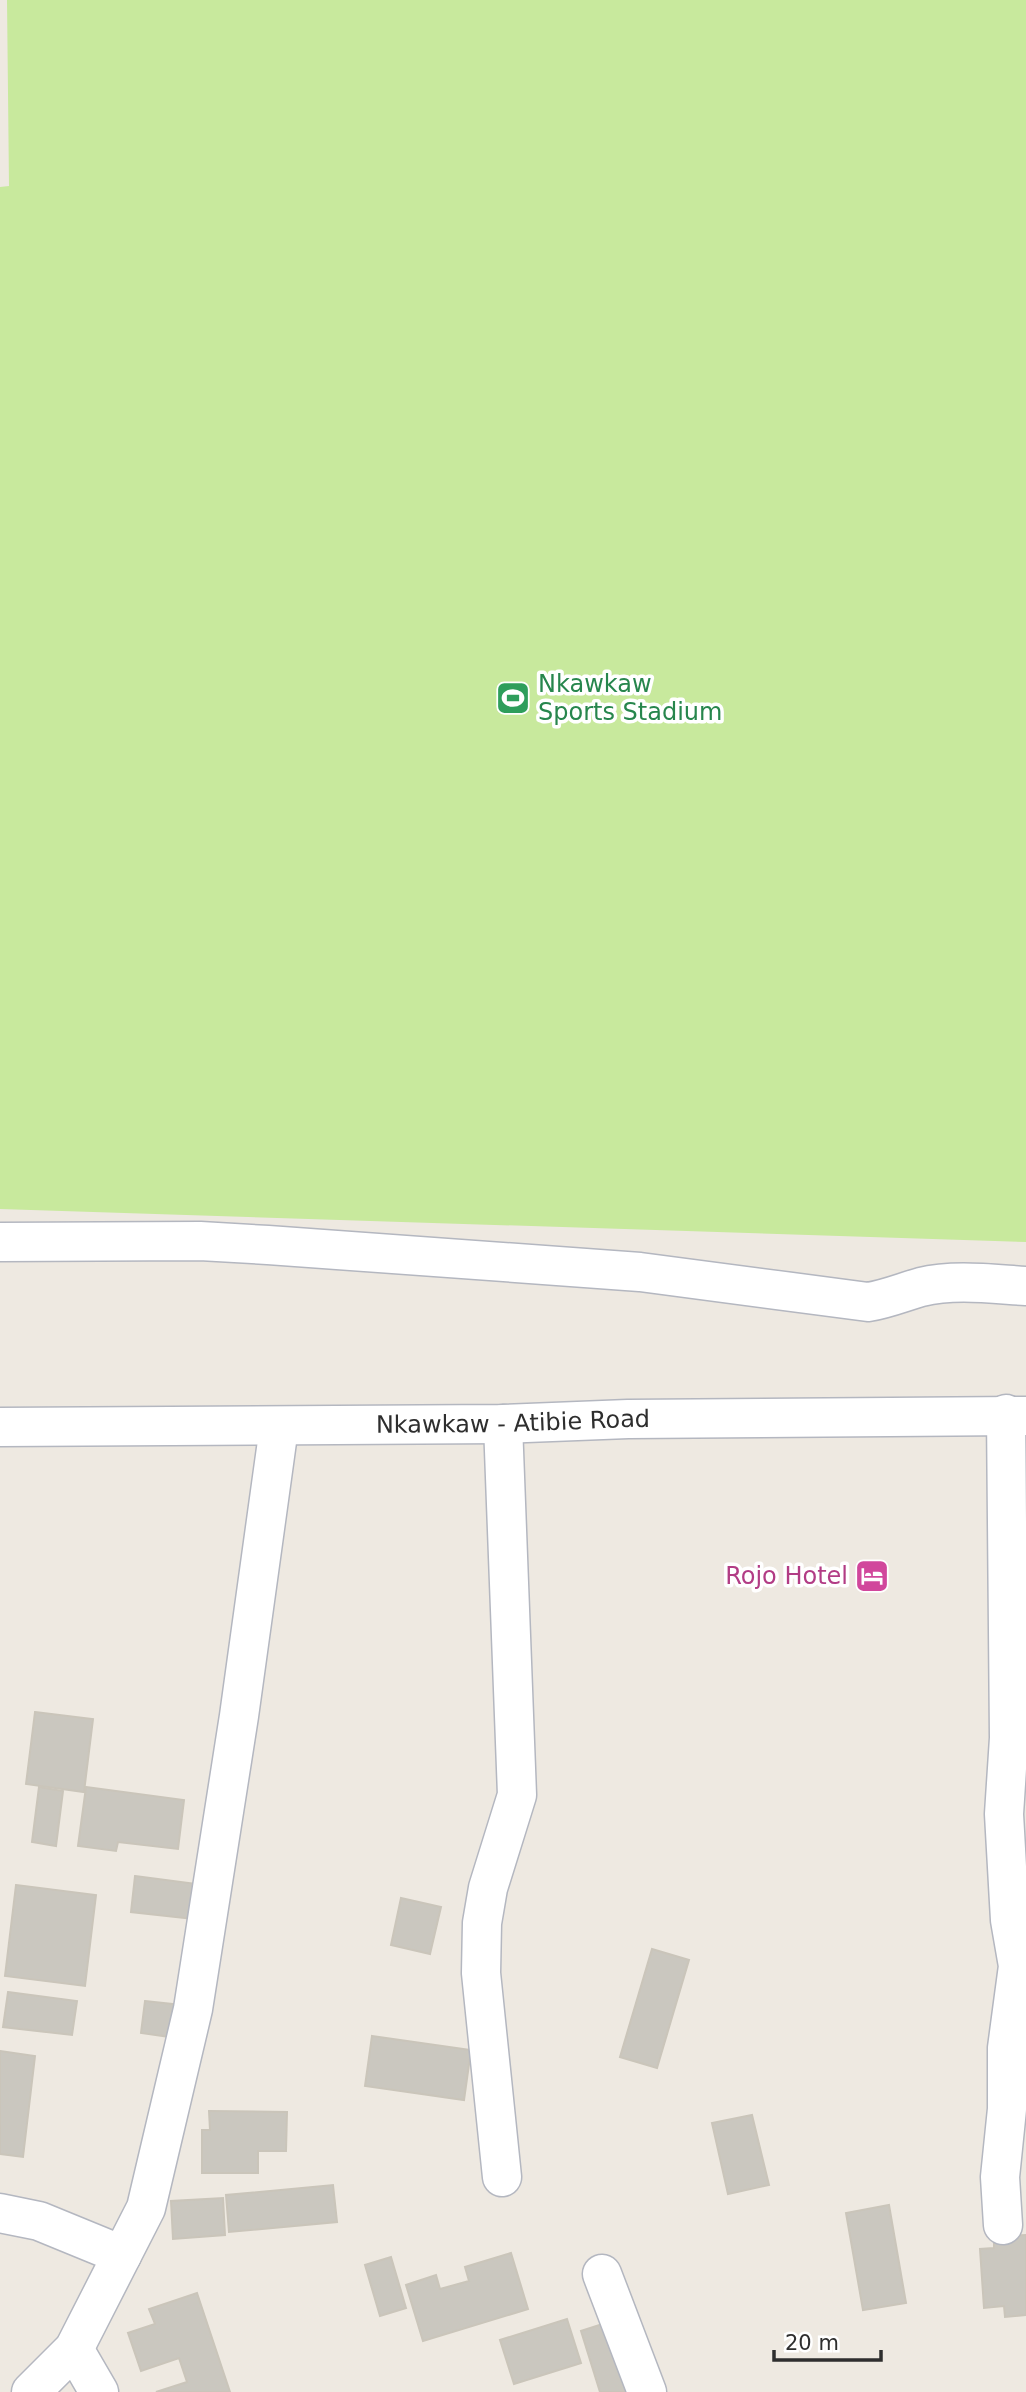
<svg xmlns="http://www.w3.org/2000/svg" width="1026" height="2392" font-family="'DejaVu Sans',sans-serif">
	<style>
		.pitch { fill: #c8e99d }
		.building { fill: #cac7bf; stroke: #cac5ba; stroke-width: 2 }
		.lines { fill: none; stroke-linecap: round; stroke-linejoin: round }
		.minor-casing { stroke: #b4b7c0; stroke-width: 41 }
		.secondary-casing { stroke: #b4b7c0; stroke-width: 41 }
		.minor { stroke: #fff; stroke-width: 38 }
		.secondary { stroke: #fff; stroke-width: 38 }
		.labels { text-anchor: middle; stroke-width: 7; stroke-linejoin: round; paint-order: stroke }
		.leisure-label { font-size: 24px; fill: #27864d; stroke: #fff; text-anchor: start }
		.street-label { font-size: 24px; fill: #2e2e2e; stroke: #fff }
		.hotel-label { font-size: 24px; fill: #b23c85; stroke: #fff; text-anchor: end }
	</style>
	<rect width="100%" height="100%" fill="#eee9e1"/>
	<polygon class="pitch" points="7,0 1026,0 1026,1242 0,1209 0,187 9,186"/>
	<g class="building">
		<polygon points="35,1712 93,1719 84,1792 26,1784"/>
		<polygon points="39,1787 63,1791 56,1846 32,1842"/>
		<polygon points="86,1787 184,1800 178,1849 118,1842 116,1851 78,1846"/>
		<polygon points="135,1876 197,1884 193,1919 131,1912"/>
		<polygon points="16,1885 96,1895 85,1986 5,1976"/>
		<polygon points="401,1898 441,1907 430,1954 391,1945"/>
		<polygon points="652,1949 689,1960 657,2068 620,2057"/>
		<polygon points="8,1992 77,2001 72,2035 3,2027"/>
		<polygon points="145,2001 181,2005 177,2038 141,2033"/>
		<polygon points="372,2036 471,2050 464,2100 365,2086"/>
		<polygon points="0,2051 35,2056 23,2157 0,2154"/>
		<polygon points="209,2111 287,2112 286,2151 258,2151 258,2173 202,2173 202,2130 210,2130"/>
		<polygon points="752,2115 769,2185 728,2194 712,2123"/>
		<polygon points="333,2185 337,2222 229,2232 226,2195"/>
		<polygon points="223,2198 225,2235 173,2239 171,2201"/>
		<polygon points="889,2205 906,2303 863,2310 846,2213"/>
		<polygon points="1026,2235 1026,2315 1005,2317 1004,2306 984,2308 980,2249 994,2248 994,2237"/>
		<polygon points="511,2253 528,2309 423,2341 406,2285 436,2275 440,2289 469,2281 465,2267"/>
		<polygon points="391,2257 406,2308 380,2316 365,2265"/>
		<polygon points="197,2293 230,2392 156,2392 187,2382 179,2358 141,2371 128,2333 155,2324 149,2309"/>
		<polygon points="567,2319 581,2363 514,2384 500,2340"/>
		<polygon points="615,2320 638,2392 600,2392 581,2331"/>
	</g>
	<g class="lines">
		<g class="minor-casing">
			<g id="minor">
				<path d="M0,1242L200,1241L268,1245L640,1272L868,1302C887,1299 903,1292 921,1287C954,1279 992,1284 1026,1286"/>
				<polyline points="502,2177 481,1973 482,1923 488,1888 517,1795 503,1424"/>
				<polyline points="0,2213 39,2221 122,2255"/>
				<polyline points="1003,2225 1000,2177 1007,2109 1007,2048 1018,1966 1010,1920 1004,1814 1009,1738 1006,1414"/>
				<polyline points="602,2274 647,2392"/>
				<polyline points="74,2349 99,2392"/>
				<polyline points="31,2392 74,2349 146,2208 193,2009 239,1716 279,1427"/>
			</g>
		</g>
		<g class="secondary-casing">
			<g id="secondary">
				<path id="s1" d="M0,1427L503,1424L628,1419L1026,1416"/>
			</g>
		</g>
		<use href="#minor" class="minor"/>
		<use href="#secondary" class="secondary"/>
	</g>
	<defs>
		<g id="stadium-square" transform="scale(1.75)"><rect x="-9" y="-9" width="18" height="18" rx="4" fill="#2e9e5b" stroke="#fff"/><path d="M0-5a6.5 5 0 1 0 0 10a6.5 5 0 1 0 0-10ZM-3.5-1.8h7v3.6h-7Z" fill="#fff"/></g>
		<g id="hotel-square" transform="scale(1.75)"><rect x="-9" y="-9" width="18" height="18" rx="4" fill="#d1479c" stroke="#fff"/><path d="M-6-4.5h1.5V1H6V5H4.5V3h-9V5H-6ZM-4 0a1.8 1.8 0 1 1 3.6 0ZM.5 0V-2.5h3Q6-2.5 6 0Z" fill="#fff"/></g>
	</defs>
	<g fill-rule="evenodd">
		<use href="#stadium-square" x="513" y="698"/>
		<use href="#hotel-square" x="872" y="1576"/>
	</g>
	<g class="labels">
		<g class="leisure-label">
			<text x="538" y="692">Nkawkaw<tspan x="538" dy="28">Sports Stadium</tspan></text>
		</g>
		<g class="street-label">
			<text dy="8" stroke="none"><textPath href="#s1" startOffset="513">Nkawkaw - Atibie Road</textPath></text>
		</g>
		<g class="hotel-label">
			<text x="848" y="1584">Rojo Hotel</text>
		</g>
	</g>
	<path d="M774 2350v10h107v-10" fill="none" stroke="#2e2e2e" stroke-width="3.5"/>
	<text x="785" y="2350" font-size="21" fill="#2e2e2e" stroke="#ffffff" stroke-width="5" paint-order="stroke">20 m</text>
</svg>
